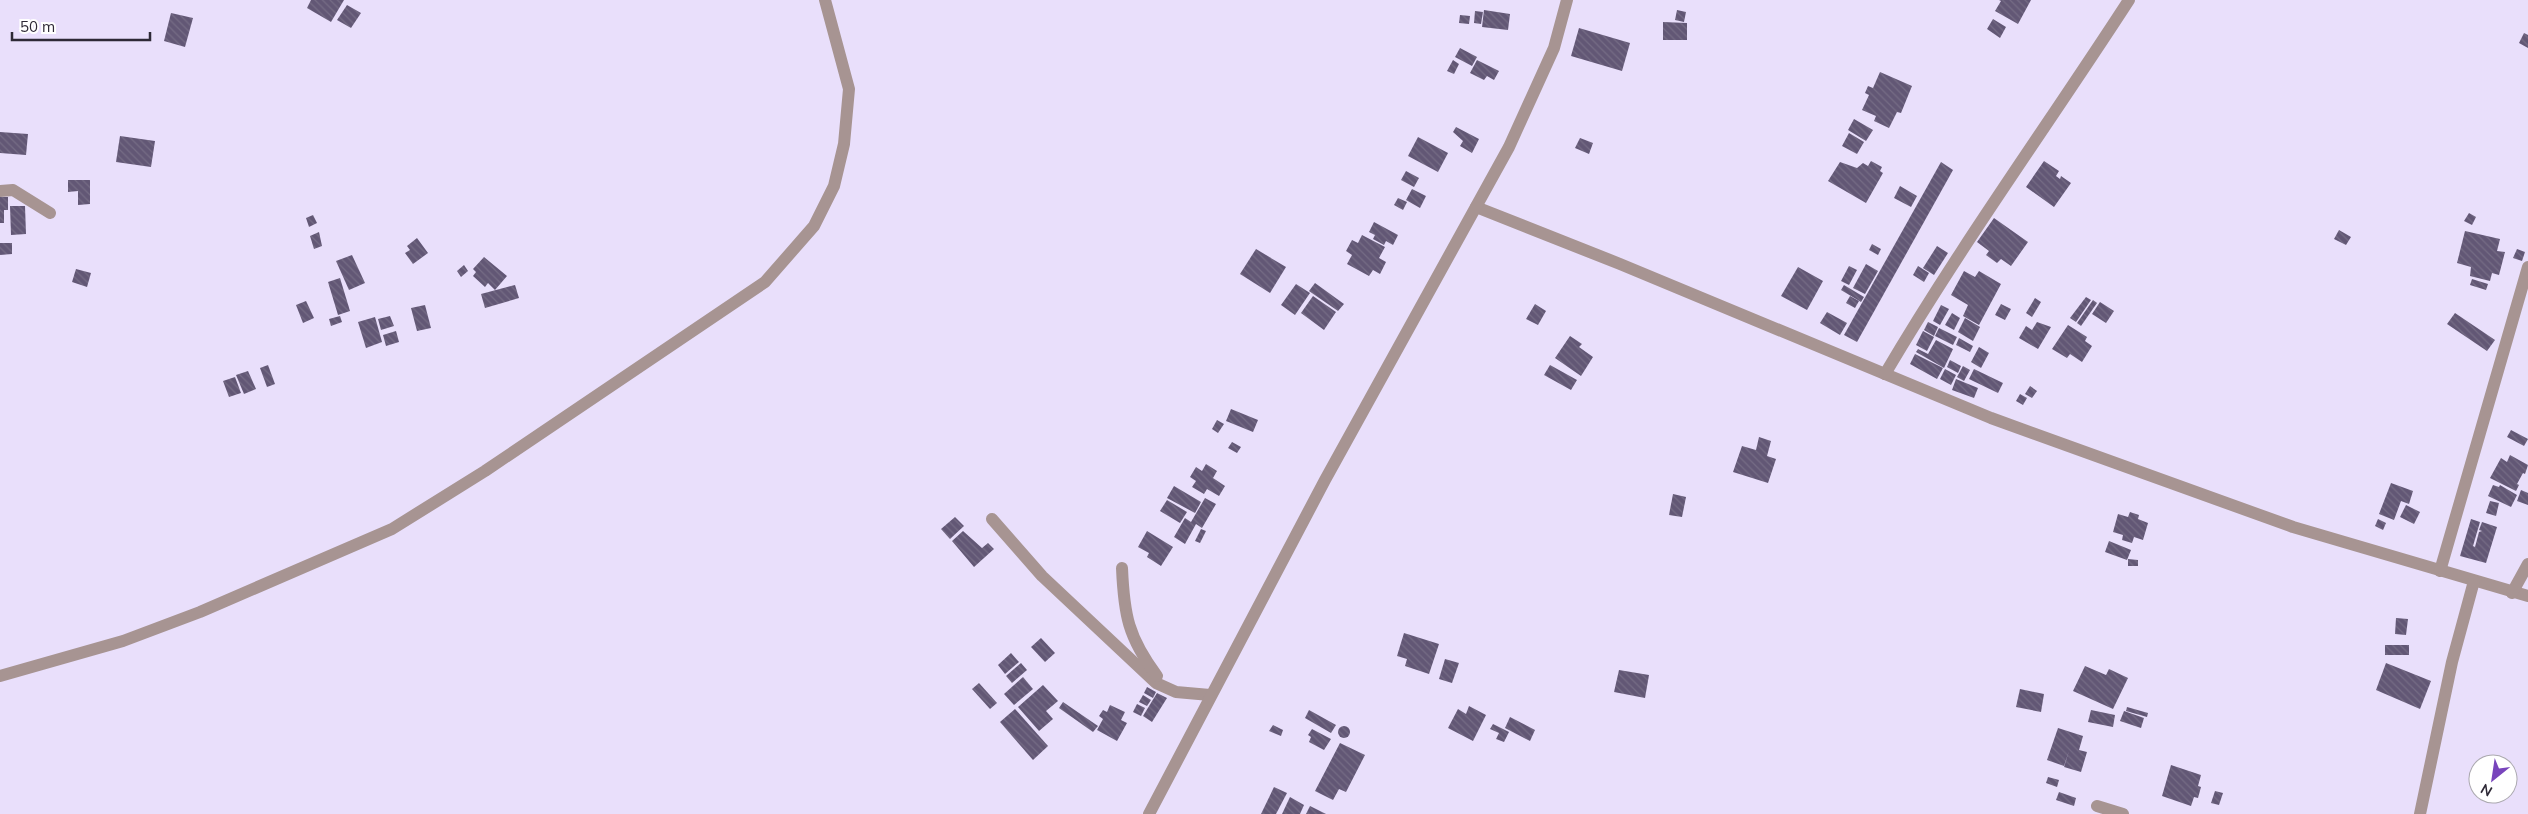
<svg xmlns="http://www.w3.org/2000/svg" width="2528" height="814" viewBox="0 0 2528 814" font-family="Mulish,sans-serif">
<defs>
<pattern id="building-back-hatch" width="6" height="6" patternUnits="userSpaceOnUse" patternTransform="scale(1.25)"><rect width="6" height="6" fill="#625775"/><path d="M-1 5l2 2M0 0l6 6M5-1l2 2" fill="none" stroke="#756c85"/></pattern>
</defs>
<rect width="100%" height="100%" fill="#e9dffb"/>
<g fill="url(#building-back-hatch)">
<polygon points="311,0 344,0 331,22 307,8"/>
<polygon points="1999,0 2031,0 2018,24 1995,11 2001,1"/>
<polygon points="347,5 361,13 351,28 337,20"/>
<polygon points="1484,10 1510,14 1508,30 1482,27"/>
<polygon points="1677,10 1686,12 1684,22 1675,20"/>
<polygon points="1475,11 1483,12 1481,24 1474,23"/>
<polygon points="171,13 193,18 185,47 164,41"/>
<polygon points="1460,15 1470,16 1469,24 1459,23"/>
<polygon points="1993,19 2006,27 2000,38 1987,29"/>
<polygon points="1663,22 1687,23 1687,40 1663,40"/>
<polygon points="1579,28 1630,43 1622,71 1571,56"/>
<polygon points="2524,33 2528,35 2528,48 2519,43"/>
<polygon points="1460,48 1477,57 1472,66 1455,57"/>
<polygon points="1453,60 1459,64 1454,74 1447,71"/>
<polygon points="1477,60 1499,71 1494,80 1487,76 1484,80 1470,73"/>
<polygon points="1880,72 1912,86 1901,113 1897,112 1889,128 1874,121 1876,116 1862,110 1869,95 1865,93 1868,86 1873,88"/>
<polygon points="1854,119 1873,130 1866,141 1848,130"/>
<polygon points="1456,127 1479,139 1472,153 1460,146 1463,141 1453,132"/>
<polygon points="0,132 28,134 26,155 0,153"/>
<polygon points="1849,133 1864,142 1857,154 1842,146"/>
<polygon points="120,136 155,141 151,167 116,162"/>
<polygon points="1418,137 1448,153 1438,172 1408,156"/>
<polygon points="1580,138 1593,143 1589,154 1575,148"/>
<polygon points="1871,161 1882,167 1880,171 1883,173 1866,203 1828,181 1840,162 1857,168 1863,163 1868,166"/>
<polygon points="2044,161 2059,171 2056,176 2060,179 2061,176 2071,183 2054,207 2026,187"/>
<polygon points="1941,162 1953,170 1857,342 1844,335"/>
<polygon points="1406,171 1419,178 1414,187 1401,180"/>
<polygon points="68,180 90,180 90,204 78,205 78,191 68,192"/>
<polygon points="1900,186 1917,196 1911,207 1894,198"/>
<polygon points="1412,189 1426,196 1420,208 1406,200"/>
<polygon points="0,197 8,197 8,210 4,210 4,223 0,223"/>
<polygon points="1398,198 1407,202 1403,210 1394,205"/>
<polygon points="10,206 25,206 26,234 11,235"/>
<polygon points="2469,213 2476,217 2472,225 2464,221"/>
<polygon points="313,215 317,223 309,227 306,218"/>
<polygon points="1994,218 2028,242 2011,266 2001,259 1997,263 1986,255 1989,251 1977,242"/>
<polygon points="1374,222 1398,235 1393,245 1386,241 1384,245 1373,239 1375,235 1369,232"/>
<polygon points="2339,230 2351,237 2346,245 2334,239"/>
<polygon points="2465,231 2500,239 2497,251 2505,252 2499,275 2492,273 2490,281 2470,276 2471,267 2457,263"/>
<polygon points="319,232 322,246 314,249 310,236"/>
<polygon points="1362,235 1385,247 1379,258 1386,262 1380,274 1373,270 1369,276 1347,264 1352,255 1346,251 1352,240 1358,243"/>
<polygon points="417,238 428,253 413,264 405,253 410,250 407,246"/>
<polygon points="0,243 12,243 12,254 0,255"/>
<polygon points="1872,244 1881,249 1878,255 1869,250"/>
<polygon points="1937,246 1948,253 1934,275 1923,268"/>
<polygon points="1256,249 1286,267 1270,293 1240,274"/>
<polygon points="2517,249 2525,252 2522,261 2513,258"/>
<polygon points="352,255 365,283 349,290 336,261"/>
<polygon points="484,257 507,276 495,290 488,283 485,287 473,276 476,272 473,269"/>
<polygon points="1866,264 1878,271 1865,294 1853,288"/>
<polygon points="464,265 468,271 461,277 457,271"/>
<polygon points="1849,266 1857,270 1849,285 1841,281"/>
<polygon points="1918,266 1929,273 1924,282 1913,275"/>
<polygon points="1798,267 1823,281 1807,310 1781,296"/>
<polygon points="76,269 91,273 87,287 72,282"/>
<polygon points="1964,271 1975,277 1979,271 2001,284 1979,325 1963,316 1968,305 1951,295"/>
<polygon points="340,278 350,311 338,315 328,282"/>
<polygon points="2472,279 2488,284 2486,290 2470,285"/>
<polygon points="1315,283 1344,304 1338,311 1309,291"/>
<polygon points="1296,284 1310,293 1295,315 1281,305"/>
<polygon points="515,285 519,298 485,308 481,294"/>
<polygon points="1844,285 1864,297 1861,302 1841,290"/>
<polygon points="1313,296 1336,312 1324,330 1301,313"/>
<polygon points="1850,296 1859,301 1855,308 1846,303"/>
<polygon points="2086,297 2091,300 2076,322 2070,318"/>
<polygon points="2035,298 2041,302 2032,317 2026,313"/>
<polygon points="2093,300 2097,303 2081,326 2077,323"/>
<polygon points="306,301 314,318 303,323 296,305"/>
<polygon points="2100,302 2114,311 2106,323 2092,314"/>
<polygon points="1535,304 1546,311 1538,325 1526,319"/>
<polygon points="2001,304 2011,309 2005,320 1995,315"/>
<polygon points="425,305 431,328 417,331 411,308"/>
<polygon points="1941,305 1949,309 1940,325 1933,321"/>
<polygon points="1827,312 1847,323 1840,335 1820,323"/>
<polygon points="1952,313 1960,318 1954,330 1945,325"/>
<polygon points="2455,313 2495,340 2487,351 2447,324"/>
<polygon points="340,316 342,322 331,326 329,319"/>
<polygon points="390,316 394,326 381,330 378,319"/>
<polygon points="375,317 382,342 366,348 358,322"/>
<polygon points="1965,318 1980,327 1973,341 1958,332"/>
<polygon points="1928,322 1938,327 1934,336 1924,330"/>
<polygon points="2037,322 2051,327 2038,349 2019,338 2026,326 2032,330"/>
<polygon points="2068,325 2087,337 2085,341 2092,346 2082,362 2070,354 2067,358 2052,349"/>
<polygon points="1939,328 1957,337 1953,345 1935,336"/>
<polygon points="396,331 399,342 386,346 383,335"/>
<polygon points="1923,331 1934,337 1927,351 1916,345"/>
<polygon points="1570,336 1582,344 1579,347 1593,357 1581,376 1555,358"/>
<polygon points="1959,338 1973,346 1970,352 1956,345"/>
<polygon points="1936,340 1953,349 1944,368 1916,352 1918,349 1928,354"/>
<polygon points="1979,347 1989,353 1981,368 1971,362"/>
<polygon points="1915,354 1943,368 1937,379 1910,364"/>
<polygon points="1950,360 1961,366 1958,373 1947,367"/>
<polygon points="268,365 275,384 267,387 260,368"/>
<polygon points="1550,365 1577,380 1571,390 1544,375"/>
<polygon points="1963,366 1970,370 1964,381 1957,377"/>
<polygon points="1945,369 1956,375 1951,385 1940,379"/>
<polygon points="1974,369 2003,383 1998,393 1969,379"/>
<polygon points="248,371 256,389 244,394 236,375"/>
<polygon points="235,377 241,393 229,397 223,381"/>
<polygon points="1956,379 1978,388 1974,398 1952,390"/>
<polygon points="2030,386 2037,391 2032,398 2025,394"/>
<polygon points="2020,394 2027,398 2023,405 2016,401"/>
<polygon points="1231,409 1258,420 1253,432 1226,421"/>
<polygon points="1217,420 1224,424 1218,433 1212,429"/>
<polygon points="2511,430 2528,439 2524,446 2507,437"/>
<polygon points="1759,437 1771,441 1767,456 1776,459 1768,483 1733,472 1742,446 1756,450"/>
<polygon points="1232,442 1241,447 1237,453 1228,448"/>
<polygon points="2510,455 2528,465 2525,474 2523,473 2517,484 2519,485 2516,491 2490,478 2501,458 2507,462"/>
<polygon points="1206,464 1217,471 1213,478 1225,486 1219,496 1207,489 1204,494 1192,487 1196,481 1190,477 1196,467 1202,471"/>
<polygon points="2391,483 2413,491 2409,504 2401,501 2394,520 2379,514"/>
<polygon points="2493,485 2499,487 2500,485 2517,495 2511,507 2488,496"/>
<polygon points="1174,486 1201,502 1195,513 1167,498"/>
<polygon points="2521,490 2528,493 2528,505 2517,501"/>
<polygon points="1673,494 1686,497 1682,517 1669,515"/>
<polygon points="1205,498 1216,504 1202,528 1196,524 1185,544 1174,537 1185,518 1191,522"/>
<polygon points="1167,500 1187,512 1180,523 1160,511"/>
<polygon points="2490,501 2499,503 2496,516 2486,513"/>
<polygon points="2406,505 2420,512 2414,524 2400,517"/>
<polygon points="2130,512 2139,515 2138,519 2148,523 2143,540 2134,537 2132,543 2122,540 2123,535 2113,532 2118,514 2128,517"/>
<polygon points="955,517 964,526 950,539 941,529"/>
<polygon points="2378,519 2386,523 2383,530 2375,526"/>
<polygon points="2471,519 2480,522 2473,546 2475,547 2479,532 2482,531 2479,530 2482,522 2497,527 2486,563 2460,556"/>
<polygon points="1201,529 1206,531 1200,543 1195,541"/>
<polygon points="963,531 982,548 988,543 994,549 974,567 952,541"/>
<polygon points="1147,531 1173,547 1161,566 1147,557 1149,553 1138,547"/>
<polygon points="2109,541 2131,550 2127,560 2105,552"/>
<polygon points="2128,559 2138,560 2138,566 2128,566"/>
<polygon points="2396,618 2408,619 2406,635 2395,634"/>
<polygon points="1404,633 1439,644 1429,674 1405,666 1407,659 1397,656"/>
<polygon points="1041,638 1055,653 1045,662 1031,647"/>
<rect x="2385" y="645" width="24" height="10"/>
<polygon points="1011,653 1019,662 1005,674 998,665"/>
<polygon points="1445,659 1459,663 1452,683 1439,679"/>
<polygon points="1021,663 1027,670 1012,683 1006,676"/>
<polygon points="2386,663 2431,681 2420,709 2376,690"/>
<polygon points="2085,666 2106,675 2109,669 2128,678 2113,709 2073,691"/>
<polygon points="1619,670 1649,675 1645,698 1614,692"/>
<polygon points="1023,677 1033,689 1014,705 1004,694"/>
<polygon points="979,683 997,703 990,709 972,689"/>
<polygon points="1043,685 1058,701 1046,711 1053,719 1039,731 1018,707"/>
<polygon points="1147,687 1156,692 1153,698 1144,693"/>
<polygon points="2020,689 2044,694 2041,712 2016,707"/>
<polygon points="1157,693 1167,698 1152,722 1143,716"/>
<polygon points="1143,695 1151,700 1147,706 1139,702"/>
<polygon points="1063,702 1098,726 1093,732 1059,708"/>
<polygon points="1137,704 1145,708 1141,716 1133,712"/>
<polygon points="1110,705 1125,712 1121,720 1127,723 1117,741 1097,730 1103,719 1099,716 1103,710 1107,712"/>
<polygon points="1469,706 1486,715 1473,741 1448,728 1458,709 1466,714"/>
<polygon points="2127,707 2148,713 2147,717 2126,711"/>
<polygon points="1015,709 1048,746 1033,760 1000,722"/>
<polygon points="1309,710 1336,725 1331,733 1305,718"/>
<polygon points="2091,710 2115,715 2113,727 2088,722"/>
<polygon points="2124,711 2144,718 2141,728 2120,721"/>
<polygon points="1510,717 1535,730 1530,741 1505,728"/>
<polygon points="1493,724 1509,732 1504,742 1496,739 1499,733 1490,729"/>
<polygon points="1273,725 1283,730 1281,736 1269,731"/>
<circle cx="1344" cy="732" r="6"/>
<polygon points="2058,728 2083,736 2079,750 2087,752 2081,772 2064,767 2069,751 2064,766 2047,760"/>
<polygon points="1312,729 1331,739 1324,750 1309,742 1311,737 1308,735"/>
<polygon points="1340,743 1365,755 1346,792 1339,789 1333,800 1315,791"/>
<polygon points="2171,765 2201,775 2198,786 2201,787 2198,798 2194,797 2191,806 2162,796"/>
<polygon points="2048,777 2059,780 2057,787 2046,783"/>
<polygon points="1274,787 1287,793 1276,814 1261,814"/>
<polygon points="2215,791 2223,793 2219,805 2211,803"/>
<polygon points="2059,792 2076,798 2074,806 2056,800"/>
<polygon points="1290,797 1304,805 1300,814 1282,814"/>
<polygon points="1310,806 1326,814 1306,814"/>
</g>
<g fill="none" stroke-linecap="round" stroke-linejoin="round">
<g stroke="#a79492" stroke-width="12">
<polyline points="0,191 13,190 50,213"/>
<polyline points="1476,207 1620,264 1991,418 2293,527 2528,596"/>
<path d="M1885,374C1961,245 2048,125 2129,0"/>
<polyline points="992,519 1042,576 1156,683 1176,692 1210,695"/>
<path d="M1122,568C1124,615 1128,637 1157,676"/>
<polyline points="2440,571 2528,267"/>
<polyline points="2512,593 2528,564"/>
<polyline points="0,676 123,641 200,612 392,529 485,471 765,282 814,226 834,186 844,144 849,89 825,0"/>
<polyline points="2097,806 2123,814"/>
<polyline points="2420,814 2452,662 2474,581"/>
</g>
<polyline stroke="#a79492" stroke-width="12" points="1149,814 1325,480 1509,147 1554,48 1567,0"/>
</g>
<g transform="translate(2493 779) rotate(210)"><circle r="24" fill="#ffffff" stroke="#aba9af"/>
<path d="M0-4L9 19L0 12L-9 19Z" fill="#7845bc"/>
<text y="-8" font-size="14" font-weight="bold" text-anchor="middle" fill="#2e2936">N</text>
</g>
<path d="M12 32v8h138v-8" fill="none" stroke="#2e2936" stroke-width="2.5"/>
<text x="20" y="32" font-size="15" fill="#2e2936" stroke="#ffffff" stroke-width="4" paint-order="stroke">50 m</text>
</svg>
